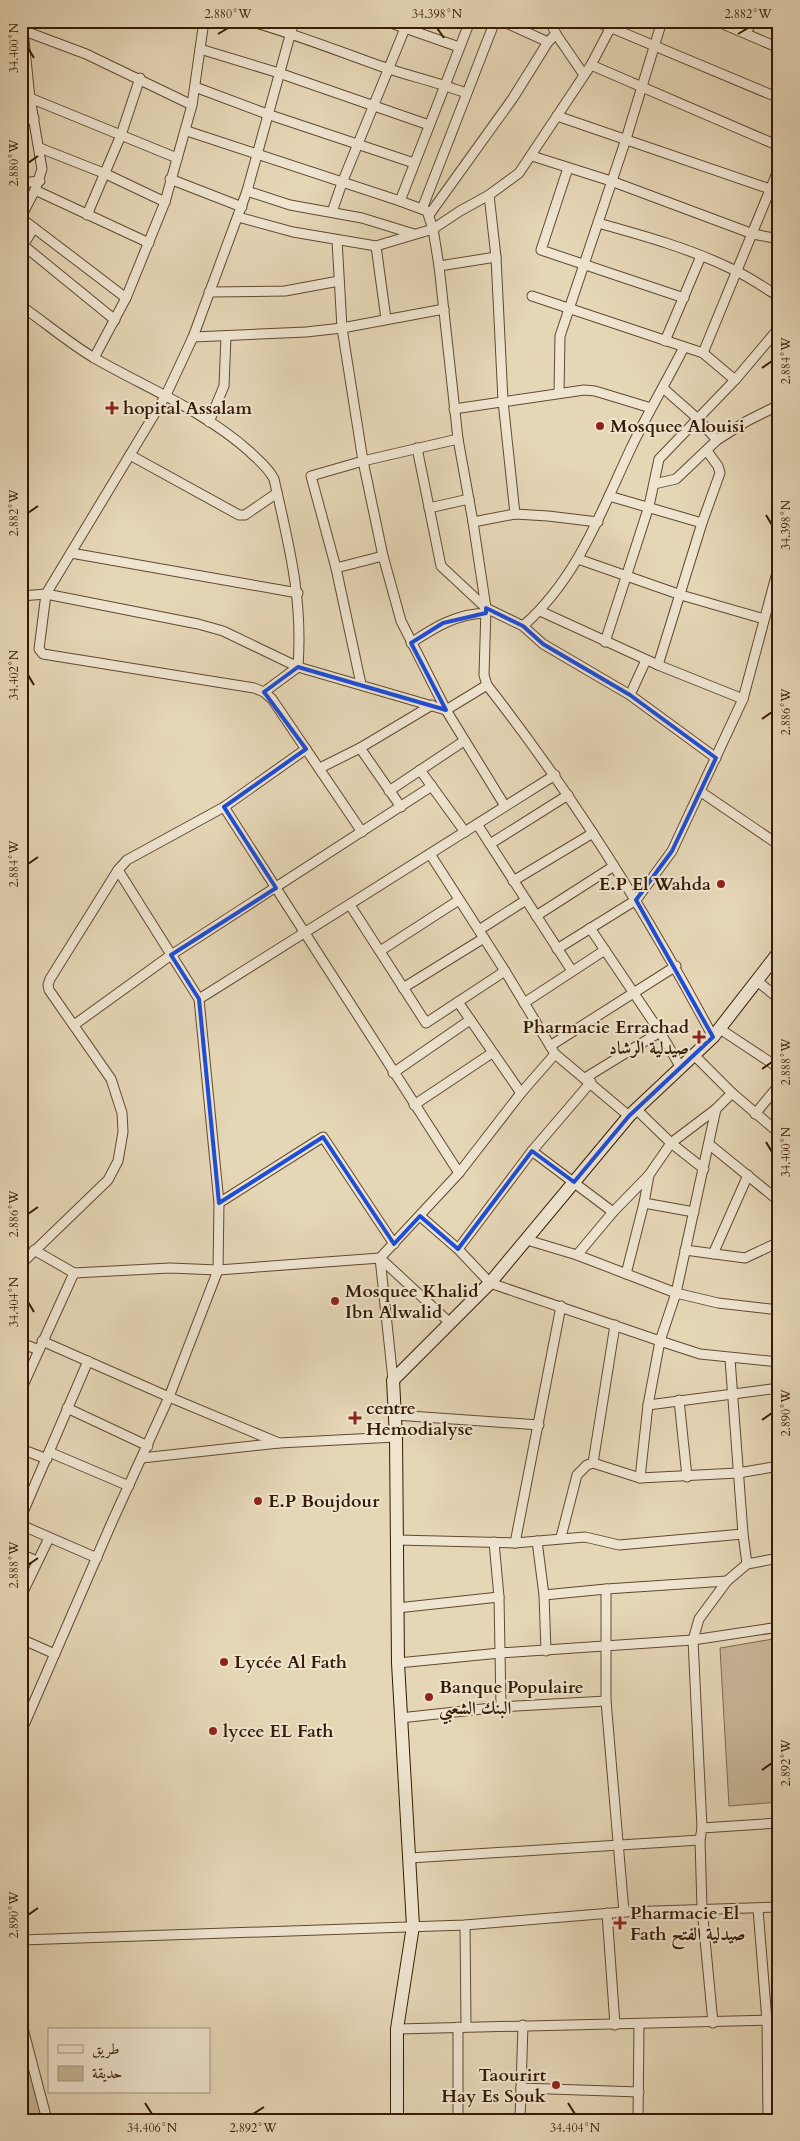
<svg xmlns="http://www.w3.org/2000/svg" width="800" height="2141" viewBox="0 0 800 2141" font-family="Cardo,Amiri,serif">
<rect width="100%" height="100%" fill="#e5d6b6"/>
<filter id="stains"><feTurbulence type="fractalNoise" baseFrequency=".004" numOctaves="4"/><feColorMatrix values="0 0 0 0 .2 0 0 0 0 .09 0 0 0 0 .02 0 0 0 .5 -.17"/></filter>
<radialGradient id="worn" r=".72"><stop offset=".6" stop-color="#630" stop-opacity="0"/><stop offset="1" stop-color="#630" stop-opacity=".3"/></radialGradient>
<g fill="#c7b697" stroke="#7e684c">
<polygon points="779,1638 779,1802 729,1806 720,1648"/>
<polygon points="21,2043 44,2120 21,2120"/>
</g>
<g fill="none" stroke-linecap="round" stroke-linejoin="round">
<g stroke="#62492e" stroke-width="11">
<g id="minor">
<path d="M249,21C296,34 340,52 386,68C413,77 440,83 466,93"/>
<polyline points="294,21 247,191 193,337 166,395 46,594 39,649 43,654 254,688 264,692 272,699 362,832"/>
<polyline points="385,21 459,47"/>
<polyline points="502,21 548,42"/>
<polyline points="550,21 556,34 584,75"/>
<polyline points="595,21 779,98"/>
<polyline points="716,21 779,48"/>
<polyline points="22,30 86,54 192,105"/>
<polyline points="746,33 752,21"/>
<polyline points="200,49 279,73 429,125"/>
<polyline points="591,65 779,146"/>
<polyline points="195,87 267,114 414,163"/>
<polyline points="30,98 177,158"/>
<polyline points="557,116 770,189"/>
<polyline points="21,121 34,118"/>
<path d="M187,131L400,201L427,211L433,229L439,266L458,439L473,522L486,608L484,675L487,685C573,795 647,913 713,1037"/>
<polyline points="40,148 106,174 165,202"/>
<polyline points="532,156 611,181 753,234 779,239"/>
<polyline points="568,168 541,250 684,298"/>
<polyline points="170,179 242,207"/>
<polyline points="21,183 40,181"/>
<polyline points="35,190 149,243"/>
<polyline points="247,191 290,205 362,218 414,234"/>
<polyline points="489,195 496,257 503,401 515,514"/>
<polyline points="400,201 470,21"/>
<polyline points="422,209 495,21"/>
<polyline points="332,212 342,183 408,21"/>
<polyline points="87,215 121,135 140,78"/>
<polyline points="429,215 513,98 548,42 556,34"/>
<polyline points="21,217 35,190 42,169 30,98 22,21"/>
<polyline points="238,217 293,232 376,246 433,229 460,211 489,195 519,173 591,65 614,21"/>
<polyline points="21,218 126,298"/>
<path d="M598,223C645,236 692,249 736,271C751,278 765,288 779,297"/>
<polyline points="337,240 342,328 363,461 383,556 401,621 446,710 505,806"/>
<polyline points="23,245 115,320"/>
<polyline points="376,246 386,319"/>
<polyline points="21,248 34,228"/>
<polyline points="439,266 496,257"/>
<polyline points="209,292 285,291 339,281"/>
<polyline points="532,296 703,353 735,380"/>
<path d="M21,306C46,323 70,344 96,359C147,388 204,411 249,451C258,460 268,467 274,479C289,546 303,597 298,667L264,692"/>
<polyline points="193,337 306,332 342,328 444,309"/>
<polyline points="665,341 701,256"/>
<polyline points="703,353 779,168"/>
<polyline points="94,358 126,298 165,202 192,105 204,21"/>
<polyline points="663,388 697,418 717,440"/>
<polyline points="559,393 560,336 626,139 662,21"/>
<polyline points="454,409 584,390 595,391 651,408"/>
<polyline points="209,422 224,386 226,336"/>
<polyline points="417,448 441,566 486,608 523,626 543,644 630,695 716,758"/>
<polyline points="130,455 239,515 245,515 277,493"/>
<polyline points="654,484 676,479 717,440 747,421 779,405"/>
<polyline points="609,496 702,523"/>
<polyline points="429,508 469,499"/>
<polyline points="473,522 515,514 548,516 598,522"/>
<polyline points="71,553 298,593"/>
<polyline points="578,559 681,595 764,619"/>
<polyline points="336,568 383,556"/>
<polyline points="21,596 46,594 198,624 223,631 298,667 446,710 487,685"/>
<polyline points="540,611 658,665 743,699"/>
<path d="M523,626C577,579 601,512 631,448C647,414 667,381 684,347"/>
<polyline points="605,642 649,506 659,459 735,380 779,328"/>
<path d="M411,643C435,627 456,614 486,613"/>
<polyline points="658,665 702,523 720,473 718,466 707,451"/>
<polyline points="361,684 336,568 311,476 363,461 458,439"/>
<polyline points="630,695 646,660"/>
<polyline points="360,748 401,807"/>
<polyline points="320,768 360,748 432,705"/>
<polyline points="420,770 465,832"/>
<polyline points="389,791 464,741"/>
<polyline points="701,792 779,845"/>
<polyline points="224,807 459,1173"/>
<polyline points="477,824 572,971"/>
<polyline points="490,844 568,795"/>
<polyline points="513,881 593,833"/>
<polyline points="350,905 426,1023 505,971"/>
<polyline points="536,916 614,866"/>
<polyline points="590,928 660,1032 681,1068"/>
<polyline points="479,930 526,900"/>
<polyline points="557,949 636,900 672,851 743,699 779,565"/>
<polyline points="380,951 459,900"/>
<polyline points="756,980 779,999"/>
<polyline points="403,988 484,938"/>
<polyline points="199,999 555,775"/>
<polyline points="458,1002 521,1093"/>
<polyline points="524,1003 605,950"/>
<polyline points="74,1025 171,955 432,786"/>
<polyline points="720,1029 779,1068"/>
<polyline points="550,1046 676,966"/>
<polyline points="555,1054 629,1116"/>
<polyline points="694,1055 732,1093 779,1133"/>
<polyline points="393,1073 470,1020"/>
<polyline points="585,1078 660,1032"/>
<polyline points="414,1105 492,1053"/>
<polyline points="636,1109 671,1143 704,1169"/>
<polyline points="755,1114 779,1085"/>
<polyline points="710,1145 779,1201"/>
<polyline points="532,1151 613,1212"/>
<polyline points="219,1203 323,1137 394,1244"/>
<polyline points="644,1203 694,1212"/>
<polyline points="420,1216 458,1249 490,1283 660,1341 676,1293 716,1109"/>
<polyline points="527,1240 577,1255 676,1293 718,1303 779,1310"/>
<polyline points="458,1249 532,1151 591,1082"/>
<polyline points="34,1250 74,1273 170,1268 218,1270 380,1258 449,1322"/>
<polyline points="685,1250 745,1258 779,1242"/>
<polyline points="713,1254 748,1175"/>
<polyline points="577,1255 613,1212 649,1175 671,1143 716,1109 732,1093"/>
<polyline points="21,1264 108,1180 118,1161 123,1132 122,1113 111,1079 49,990 48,985 50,979 118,870 127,860 224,807 306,749"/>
<polyline points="626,1274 644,1203 649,1175"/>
<polyline points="42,1341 169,1397 279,1443"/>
<polyline points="21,1343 39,1350"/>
<polyline points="730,1359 743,1534 747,1564"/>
<polyline points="393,1380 380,1258 459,1173 521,1093 555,1054 505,971 430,854"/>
<polyline points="21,1390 74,1273"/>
<polyline points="679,1400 687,1477"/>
<polyline points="648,1405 779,1388"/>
<polyline points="67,1408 148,1446"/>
<polyline points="395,1415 539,1425"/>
<polyline points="21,1449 47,1459"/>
<polyline points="49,1452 129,1486"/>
<polyline points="142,1458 279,1443 396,1437"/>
<polyline points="593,1463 615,1325"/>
<polyline points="640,1478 648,1405 660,1341 700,1354 779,1362"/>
<polyline points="21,1517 88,1361"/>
<polyline points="21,1525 97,1558"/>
<polyline points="561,1537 577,1475 587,1465 593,1463 640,1478 738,1473 779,1466"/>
<polyline points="397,1540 515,1543 585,1537 619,1545 743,1534"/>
<polyline points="537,1541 544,1595 546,1651"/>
<polyline points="494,1542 499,1597 501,1707"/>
<polyline points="515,1543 561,1306"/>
<polyline points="21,1554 37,1561"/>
<polyline points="606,1589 606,1701 624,1912"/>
<polyline points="544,1595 606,1589 727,1581"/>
<polyline points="21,1596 49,1538"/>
<polyline points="397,1608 499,1597"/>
<polyline points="21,1639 55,1654"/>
<polyline points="398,1663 500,1653 693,1640 779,1627"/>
<polyline points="400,1718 501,1707 606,1701"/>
<polyline points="21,1732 112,1522 169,1397 218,1270 219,1203 199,999 118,870"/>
<polyline points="702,1828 693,1640 699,1619 727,1581 747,1564 779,1558"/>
<polyline points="410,1858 700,1840"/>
<polyline points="758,1909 767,2021 768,2120"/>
<polyline points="607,1913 615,2025"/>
<polyline points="465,1925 466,2026"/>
<polyline points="21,1940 465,1925 624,1912 779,1907"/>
<polyline points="21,2021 47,2120"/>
<polyline points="713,2023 702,1908 700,1840 702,1828 779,1823"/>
<polyline points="397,2029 779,2020"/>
<polyline points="521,2088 639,2092"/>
<polyline points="458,2120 458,2027"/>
<polyline points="520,2120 523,2025"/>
<polyline points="638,2120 639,2025"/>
</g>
</g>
<g stroke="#361a01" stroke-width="14">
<polyline id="secondary" points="397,2120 397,2029 413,1926 398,1663 396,1437 393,1380 490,1283 629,1116 713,1037 779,952"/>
</g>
<use href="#minor" stroke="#eee4d0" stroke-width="9"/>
<use href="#secondary" stroke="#eee4d0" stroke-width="12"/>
</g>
<path fill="none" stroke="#1d4ed8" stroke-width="4" stroke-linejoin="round" d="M486,608L523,626L543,644L630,695L716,758L672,851L636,900L713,1037L629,1116L574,1182L532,1151L458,1249L420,1216L394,1244L323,1137L219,1203L199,999L171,955L276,888L224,807L306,749L264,692L298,667L446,710L411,643L443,623L486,613Z"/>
<path fill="none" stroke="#361a01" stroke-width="2" d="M437,28L444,38M218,34L228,28M738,34L748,28M28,48L34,58M28,163L38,156M762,368L772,361M28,513L38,506M766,515L772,525M28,675L34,685M762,719L772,712M28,864L38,857M762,1069L772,1062M766,1142L772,1152M28,1214L38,1207M28,1302L34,1312M762,1420L772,1413M28,1565L38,1558M762,1770L772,1763M28,1915L38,1908M145,2103L152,2114M568,2103L575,2114M253,2114L264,2107"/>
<g fill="#8f2418" stroke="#eee4d0" stroke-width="2">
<path d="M109.5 400.5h5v5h5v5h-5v5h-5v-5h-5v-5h5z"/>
<circle cx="600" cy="426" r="5"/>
<circle cx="721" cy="884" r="5"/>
<path d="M696.5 1029.5h5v5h5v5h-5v5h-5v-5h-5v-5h5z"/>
<circle cx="335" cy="1301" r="5"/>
<path d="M352.5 1410.5h5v5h5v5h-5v5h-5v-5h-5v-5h5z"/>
<circle cx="258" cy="1501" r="5"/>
<circle cx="224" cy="1662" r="5"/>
<circle cx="429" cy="1697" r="5"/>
<circle cx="213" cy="1731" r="5"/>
<path d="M617.5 1915.5h5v5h5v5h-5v5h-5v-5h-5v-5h5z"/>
<circle cx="556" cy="2085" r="5"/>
</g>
<g text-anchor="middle" stroke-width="4" stroke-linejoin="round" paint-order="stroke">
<g font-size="18" font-weight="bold" fill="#361a01" stroke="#eee4d0" text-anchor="start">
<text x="123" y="414">hopital Assalam</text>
<text x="610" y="432">Mosquee Alouisi</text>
<text x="711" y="890" text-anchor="end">E.P El Wahda</text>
<text x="689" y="1033" text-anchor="end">Pharmacie Errachad<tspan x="689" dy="21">صيدلية الرشاد</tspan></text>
<text x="345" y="1297">Mosquee Khalid<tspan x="345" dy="21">Ibn Alwalid</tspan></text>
<text x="366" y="1414">centre<tspan x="366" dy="21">Hemodialyse</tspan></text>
<text x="268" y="1507">E.P Boujdour</text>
<text x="234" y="1668">Lycée Al Fath</text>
<text x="439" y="1693">Banque Populaire<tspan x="439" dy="21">البنك الشعبي</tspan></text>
<text x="223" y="1737">lycee EL Fath</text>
<text x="630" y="1919">Pharmacie El<tspan x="630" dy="21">Fath صيدلية الفتح</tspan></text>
<text x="546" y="2081" text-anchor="end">Taourirt<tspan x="546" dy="21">Hay Es Souk</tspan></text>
</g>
</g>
<rect width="800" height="2141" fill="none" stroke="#e5d6b6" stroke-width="55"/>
<rect x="48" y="2028" width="162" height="65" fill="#eee4d0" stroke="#a4937d"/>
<rect x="58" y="2045" width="25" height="8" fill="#eee4d0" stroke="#a4937d"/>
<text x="92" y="2054" font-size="15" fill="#361a01">طريق</text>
<rect x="58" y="2066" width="25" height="15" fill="#c7b697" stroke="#a4937d"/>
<text x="92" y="2078" font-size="15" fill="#361a01">حديقة</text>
<rect x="28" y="28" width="744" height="2086" fill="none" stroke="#361a01" stroke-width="2"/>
<g font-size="12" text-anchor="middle" fill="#361a01">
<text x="228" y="18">2.880°W</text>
<text x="437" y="18">34.398°N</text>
<text x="748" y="18">2.882°W</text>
<text transform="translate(14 48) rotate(-90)" y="4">34.400°N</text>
<text transform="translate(14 163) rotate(-90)" y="4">2.880°W</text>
<text transform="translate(786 361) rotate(-90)" y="4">2.884°W</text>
<text transform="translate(14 513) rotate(-90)" y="4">2.882°W</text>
<text transform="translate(786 525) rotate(-90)" y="4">34.398°N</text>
<text transform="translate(14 675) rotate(-90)" y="4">34.402°N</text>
<text transform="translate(786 712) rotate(-90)" y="4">2.886°W</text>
<text transform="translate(14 864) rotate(-90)" y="4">2.884°W</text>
<text transform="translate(786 1062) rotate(-90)" y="4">2.888°W</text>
<text transform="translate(786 1152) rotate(-90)" y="4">34.400°N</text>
<text transform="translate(14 1214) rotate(-90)" y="4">2.886°W</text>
<text transform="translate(14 1302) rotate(-90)" y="4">34.404°N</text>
<text transform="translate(786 1413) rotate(-90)" y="4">2.890°W</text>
<text transform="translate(14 1565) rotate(-90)" y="4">2.888°W</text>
<text transform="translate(786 1763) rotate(-90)" y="4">2.892°W</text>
<text transform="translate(14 1915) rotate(-90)" y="4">2.890°W</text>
<text x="152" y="2132">34.406°N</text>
<text x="253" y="2132">2.892°W</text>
<text x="575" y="2132">34.404°N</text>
</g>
<rect width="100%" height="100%" filter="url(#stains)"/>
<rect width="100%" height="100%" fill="url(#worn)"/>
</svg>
